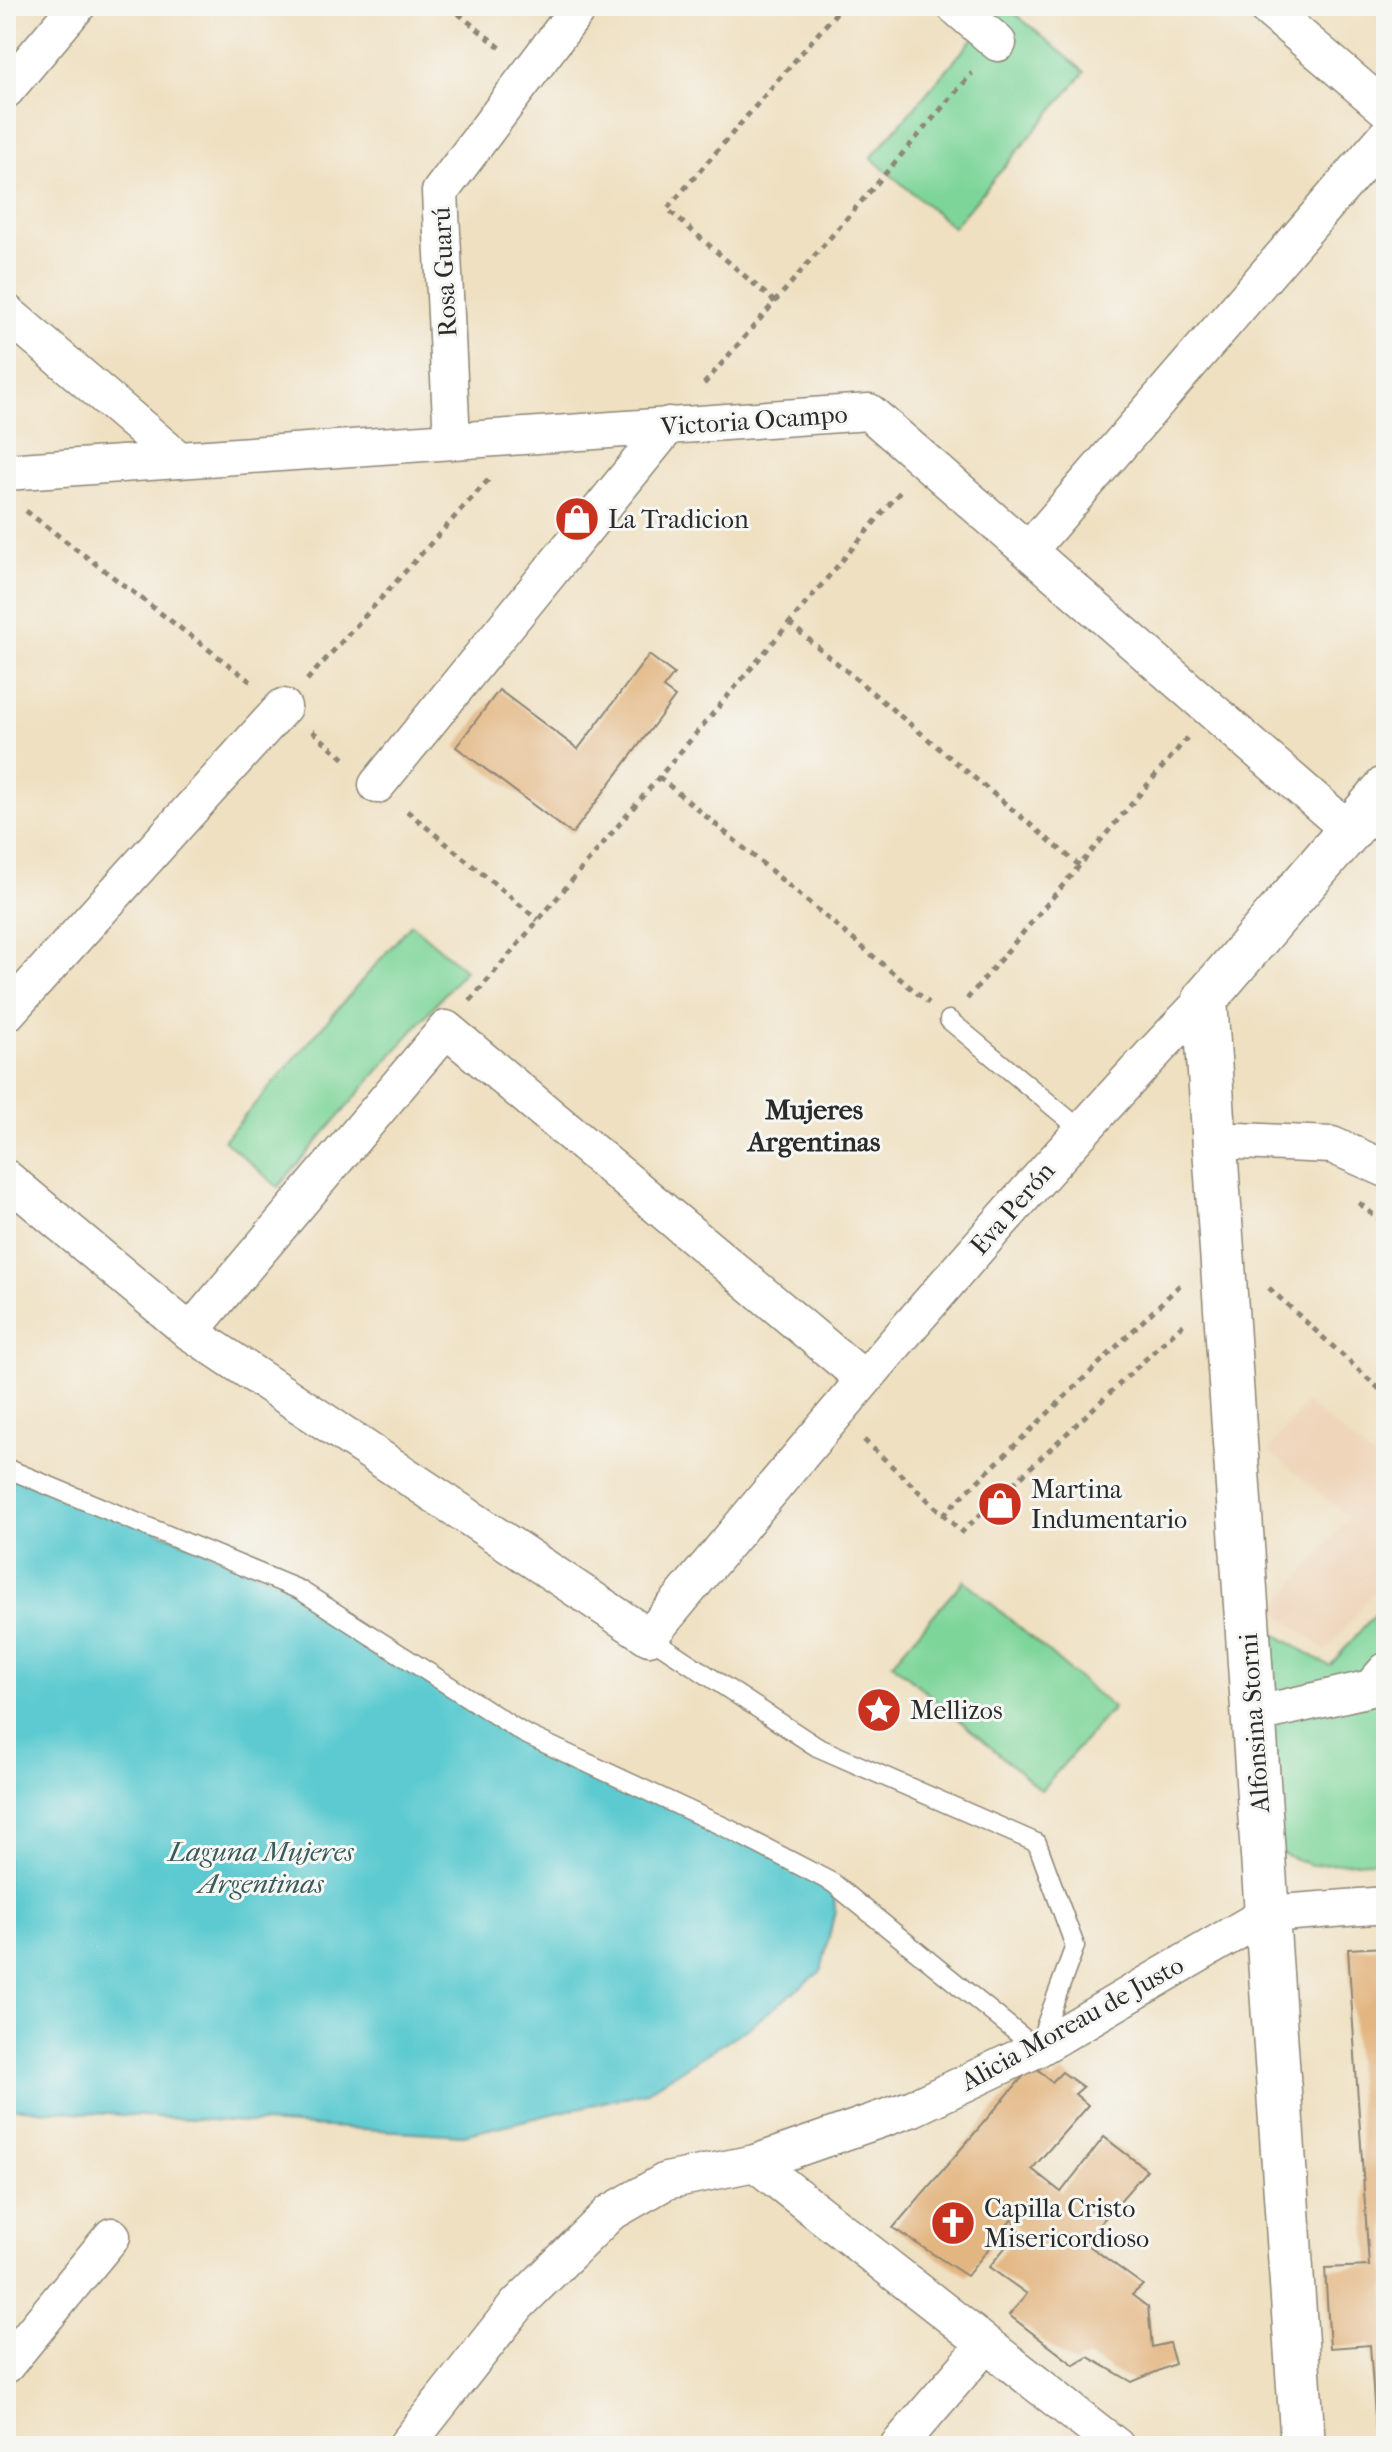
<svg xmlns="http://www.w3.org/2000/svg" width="1392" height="2452" viewBox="0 0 1392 2452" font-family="'IM FELL French Canon',serif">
<rect width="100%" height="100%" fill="#f6f6f2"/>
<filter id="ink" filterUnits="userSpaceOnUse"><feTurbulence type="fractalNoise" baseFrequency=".0125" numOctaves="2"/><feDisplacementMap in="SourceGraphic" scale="16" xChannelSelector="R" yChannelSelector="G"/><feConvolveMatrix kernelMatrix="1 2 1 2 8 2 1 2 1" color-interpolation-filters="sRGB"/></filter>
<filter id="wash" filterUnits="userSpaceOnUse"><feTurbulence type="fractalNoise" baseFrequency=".006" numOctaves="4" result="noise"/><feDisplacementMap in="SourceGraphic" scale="32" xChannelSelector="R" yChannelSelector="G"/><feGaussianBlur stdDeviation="1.8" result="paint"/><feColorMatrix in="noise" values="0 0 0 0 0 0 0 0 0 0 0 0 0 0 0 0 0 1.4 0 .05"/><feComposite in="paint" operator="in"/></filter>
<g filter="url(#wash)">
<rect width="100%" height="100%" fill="#efe0c1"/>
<polygon fill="#efd6bb" points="1306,1403 1386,1468 1386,1576 1326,1651 1274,1609 1349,1517 1268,1451"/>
<g fill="#7ed59a" stroke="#548062" stroke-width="2">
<polygon points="1001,6 1006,6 1085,72 953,227 871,158"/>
<polygon points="411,924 465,970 278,1187 224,1140"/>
<polygon points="964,1580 1113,1708 1041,1790 892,1663"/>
<polygon points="1386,1601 1386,1860 1310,1865 1281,1853 1262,1655 1273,1633 1330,1666"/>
</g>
<polygon fill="#5ccad0" stroke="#447a7e" stroke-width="2" points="6,1468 300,1590 523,1733 833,1883 835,1911 821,1971 752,2025 646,2092 463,2135 6,2108"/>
<g id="blocks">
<g fill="#e3b681">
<polygon points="649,655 674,674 663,688 675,697 572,834 456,747 499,690 578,749"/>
<polygon points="1386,1947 1386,2446 1377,2446 1370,2345 1330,2348 1325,2268 1369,2266 1348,1949"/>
<polygon points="1033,2065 1052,2082 1062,2072 1083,2087 1075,2094 1088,2105 1032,2169 1061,2192 1104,2137 1147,2170 1084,2242 1143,2285 1132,2295 1148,2307 1152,2347 1169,2343 1175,2364 1132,2382 1088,2357 1074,2365 1009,2315 1027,2294 989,2267 1019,2231 1012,2219 967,2276 893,2228"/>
</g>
</g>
</g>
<g filter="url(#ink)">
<use href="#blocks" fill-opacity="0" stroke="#8d8676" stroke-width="2"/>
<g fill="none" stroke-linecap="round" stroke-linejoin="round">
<g stroke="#8d8676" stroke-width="21">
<g id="lane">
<polyline points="949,1020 1080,1129"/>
<polyline points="6,1468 300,1590 523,1733 731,1830 833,1883 1037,2049 1075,1946 1037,1843 817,1747 649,1637"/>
</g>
</g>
<g stroke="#8d8676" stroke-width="39">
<g id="street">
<polyline points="955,6 998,43"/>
<polyline points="1265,6 1386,109"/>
<polyline points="6,90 77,6"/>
<polyline points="6,312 179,460"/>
<polyline points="452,440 440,192 580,6"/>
<polyline points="6,472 869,412 1348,829"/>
<polyline points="1029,550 1386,136"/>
<polyline points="377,785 669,425"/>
<polyline points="6,1014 283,707"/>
<polyline points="1214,1140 1332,1145 1386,1169"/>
<path d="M6,1178L190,1332L649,1637C829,1420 1009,1203 1205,999"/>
<polyline points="190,1332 446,1029 864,1379"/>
<polyline points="1253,1715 1371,1688 1386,1671"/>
<polyline points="755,2163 1116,2446"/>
<polyline points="6,2365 112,2236"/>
<polyline points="406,2446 517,2305 610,2213 666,2181 755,2163 913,2108 1037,2049 1267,1914 1386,1905"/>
<polyline points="898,2446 985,2345"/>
</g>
</g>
<g stroke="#8d8676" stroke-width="47">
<polyline id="secondary" points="1303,2446 1205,999 1386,788"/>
</g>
<g stroke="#8d8676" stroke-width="5" stroke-dasharray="6 6" stroke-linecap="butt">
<polyline points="449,6 502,49"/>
<polyline points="775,302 667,209 842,6"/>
<polyline points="704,384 972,73"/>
<polyline points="26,511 254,684"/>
<polyline points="789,623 1080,866"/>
<polyline points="307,680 489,479"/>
<polyline points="312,731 347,761"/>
<polyline points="659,777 929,1003"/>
<polyline points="407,811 538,920"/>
<polyline points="967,999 1187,738"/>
<polyline points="470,1001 900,492"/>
<polyline points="1359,1203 1386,1225"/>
<polyline points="1269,1288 1386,1395"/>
<polyline points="864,1440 962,1532 1183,1324"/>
<polyline points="943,1515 1181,1284"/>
</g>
<use href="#lane" stroke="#fff" stroke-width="18"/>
<use href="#street" stroke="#fff" stroke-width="36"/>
<use href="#secondary" stroke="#fff" stroke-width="44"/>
</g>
</g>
<defs>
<g id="shop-disc" transform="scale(2.3)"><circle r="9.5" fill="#c8321e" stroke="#f6f6f2"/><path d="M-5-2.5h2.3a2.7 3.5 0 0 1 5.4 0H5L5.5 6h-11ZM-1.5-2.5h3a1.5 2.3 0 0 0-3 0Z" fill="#fff"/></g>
<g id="sight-disc" transform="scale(2.3)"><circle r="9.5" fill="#c8321e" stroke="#f6f6f2"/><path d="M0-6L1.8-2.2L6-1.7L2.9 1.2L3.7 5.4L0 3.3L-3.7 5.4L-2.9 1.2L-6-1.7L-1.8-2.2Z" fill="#fff"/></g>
<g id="church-disc" transform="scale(2.3)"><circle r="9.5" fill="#c8321e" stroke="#f6f6f2"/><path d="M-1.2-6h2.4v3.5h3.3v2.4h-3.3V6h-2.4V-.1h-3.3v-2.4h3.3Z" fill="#fff"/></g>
</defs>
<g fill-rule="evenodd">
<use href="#shop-disc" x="577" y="519"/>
<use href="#shop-disc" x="1000" y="1504"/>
<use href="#sight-disc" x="879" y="1710"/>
<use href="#church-disc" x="953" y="2223"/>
</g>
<g text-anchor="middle" stroke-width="6" stroke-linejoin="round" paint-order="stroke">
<g font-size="26" fill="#2b2b2b" stroke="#f6f6f2">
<text transform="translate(444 272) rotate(-93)" y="9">Rosa Guarú</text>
<text transform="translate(754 420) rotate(-4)" y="9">Victoria Ocampo</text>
<text transform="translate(1012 1208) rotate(-49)" y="9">Eva Perón</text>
<text transform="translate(1254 1723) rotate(-94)" y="9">Alfonsina Storni</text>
<text transform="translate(1072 2023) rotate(-29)" y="9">Alicia Moreau de Justo</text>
</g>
<g font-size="26" fill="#2b2b2b" stroke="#f6f6f2" text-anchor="start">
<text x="608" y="528">La Tradicion</text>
<text x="1031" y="1498">Martina<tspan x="1031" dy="30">Indumentario</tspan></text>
<text x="910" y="1719">Mellizos</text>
<text x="984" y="2217">Capilla Cristo<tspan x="984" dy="30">Misericordioso</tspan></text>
</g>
<g font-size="28" font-weight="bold" fill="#2b2b2b" stroke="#f6f6f2">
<text x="814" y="1119">Mujeres<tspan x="814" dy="32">Argentinas</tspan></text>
</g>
<g font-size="28" font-style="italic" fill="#3a5b5d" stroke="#f6f6f2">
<text x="261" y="1861">Laguna Mujeres<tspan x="261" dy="32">Argentinas</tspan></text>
</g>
</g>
<rect width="1392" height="2452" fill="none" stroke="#f6f6f2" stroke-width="32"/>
</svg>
